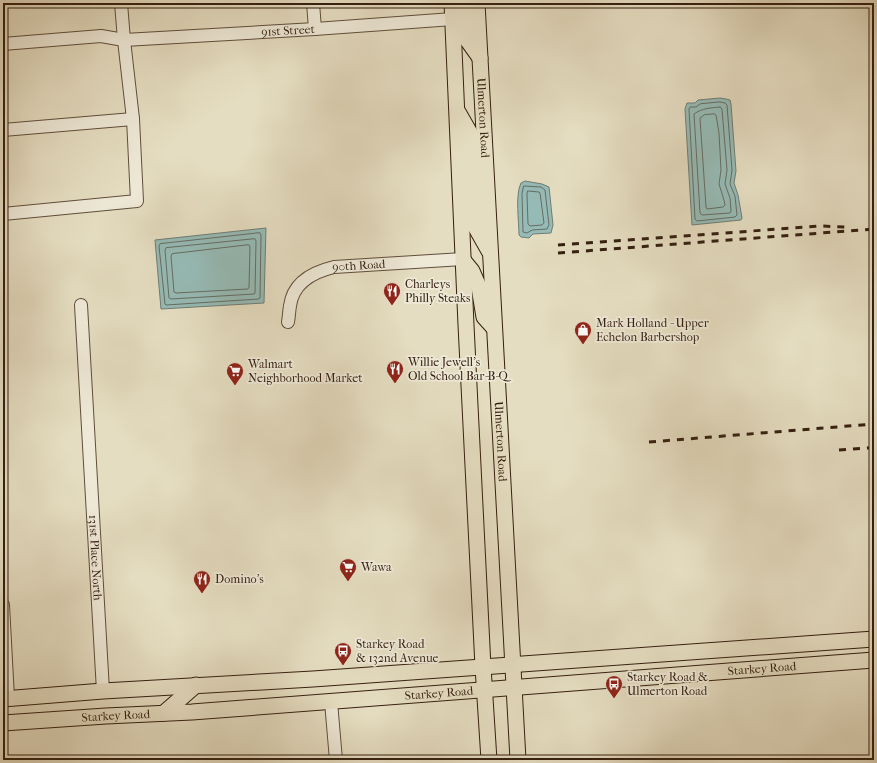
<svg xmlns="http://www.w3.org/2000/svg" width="877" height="763" viewBox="0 0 877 763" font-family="'IM FELL French Canon',serif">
<rect width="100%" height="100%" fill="#e5ddc1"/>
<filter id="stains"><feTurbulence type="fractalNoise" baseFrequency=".005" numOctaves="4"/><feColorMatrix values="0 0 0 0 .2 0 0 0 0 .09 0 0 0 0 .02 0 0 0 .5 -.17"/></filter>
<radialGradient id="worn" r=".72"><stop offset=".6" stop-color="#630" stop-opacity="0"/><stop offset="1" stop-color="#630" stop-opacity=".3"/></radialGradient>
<g fill="#96bbb6" stroke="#6f7d74">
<polygon points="720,98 726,99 730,100 731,104 736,171 734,183 738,195 742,218 741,220 692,225 685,109 687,103 695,103 698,100"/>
<path d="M525,181L542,184L549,187L553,225L551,233L533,234L529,238L521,237L519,235C519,221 515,195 521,183Z"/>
<polygon points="266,228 264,303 161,309 155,240"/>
</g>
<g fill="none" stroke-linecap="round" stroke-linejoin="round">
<g stroke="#656d63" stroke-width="1">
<polygon points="720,102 725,103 727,105 732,170 730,184 735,196 737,215 735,217 697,221 695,219 689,109 690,107 696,107 700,104"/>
<path d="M720,107L722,109L727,170L725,184L730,198L731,211L730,213L702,215L700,213L694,114C702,108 711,108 720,107Z"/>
<polygon points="715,114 716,115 719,133 721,170 719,184 724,200 725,205 723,207 707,209 706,207 700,118 704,115"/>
<polygon points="524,186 541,187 545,190 549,225 547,229 532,230 527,233 523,232 522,194"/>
<polygon points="528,191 539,192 540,193 544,223 542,225 530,226 528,224 527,194"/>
<polygon points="260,233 261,235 260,298 259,299 166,305 165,304 159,246 160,244"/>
<polygon points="255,239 256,241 255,293 254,294 171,299 169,298 165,250 166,248"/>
<polygon points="249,245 250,247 249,287 248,289 176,293 174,292 171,256 172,254"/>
</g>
<g stroke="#604e3c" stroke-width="14">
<g id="minor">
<polyline points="313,3 315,29"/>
<path id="s1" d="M3,44L101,36L124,40L315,29L453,19"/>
<polyline points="3,130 133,119"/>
<polyline points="3,214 137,201 133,119 124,40 121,3"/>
<path id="s2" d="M81,305L103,691"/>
<path id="s3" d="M288,322C289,317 289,311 290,306C293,282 313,272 334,267L463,259"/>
<polyline points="3,605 8,698"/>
<polyline points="331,702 336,760"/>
</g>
</g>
<g stroke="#341f10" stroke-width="17">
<g id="major">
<polyline points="452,3 466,325 483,667 489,760"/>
<polyline points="463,3 465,37 480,58"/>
<path id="s4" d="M477,3L518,760"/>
<polyline points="458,112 470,133 476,228 489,251"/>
<polyline points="463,260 472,271 479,287 484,317 493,327"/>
<polyline points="3,699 103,691 313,679 874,639"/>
<polyline points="164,713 196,685"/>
<path id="s5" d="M3,723L106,716L192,712L874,660"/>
</g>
</g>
<use href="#minor" stroke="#eee9d7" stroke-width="12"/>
<use href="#major" stroke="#e5ddc1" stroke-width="15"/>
<g stroke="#341f10" stroke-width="3" stroke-dasharray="7 7" stroke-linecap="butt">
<polyline points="558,245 821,226 845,227"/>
<polyline points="558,253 874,229"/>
<polyline points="649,442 874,424"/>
<polyline points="839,450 868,448 874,447"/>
</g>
</g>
<defs>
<g id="restaurant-pin" transform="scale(0.9)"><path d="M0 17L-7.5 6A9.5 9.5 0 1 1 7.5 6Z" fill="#8f2418" stroke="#eee9d7"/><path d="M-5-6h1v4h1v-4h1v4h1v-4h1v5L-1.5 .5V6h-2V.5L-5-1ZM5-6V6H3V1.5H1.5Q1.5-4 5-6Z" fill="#fff"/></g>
<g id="shop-pin" transform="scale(0.9)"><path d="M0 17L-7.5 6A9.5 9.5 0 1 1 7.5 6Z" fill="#8f2418" stroke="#eee9d7"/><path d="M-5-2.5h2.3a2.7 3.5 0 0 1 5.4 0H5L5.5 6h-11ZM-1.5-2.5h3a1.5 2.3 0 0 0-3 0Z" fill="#fff"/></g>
<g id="supermarket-pin" transform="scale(0.9)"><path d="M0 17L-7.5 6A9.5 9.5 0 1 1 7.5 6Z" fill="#8f2418" stroke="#eee9d7"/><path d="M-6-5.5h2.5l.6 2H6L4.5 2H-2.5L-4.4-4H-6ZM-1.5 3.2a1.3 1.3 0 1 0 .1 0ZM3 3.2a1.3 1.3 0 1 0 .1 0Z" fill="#fff"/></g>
<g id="bus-pin" transform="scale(0.9)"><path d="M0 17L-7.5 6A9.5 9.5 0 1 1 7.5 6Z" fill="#8f2418" stroke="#eee9d7"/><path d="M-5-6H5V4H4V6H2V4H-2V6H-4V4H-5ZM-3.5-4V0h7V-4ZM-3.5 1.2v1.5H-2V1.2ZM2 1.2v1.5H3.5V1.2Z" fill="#fff"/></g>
</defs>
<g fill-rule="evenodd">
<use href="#restaurant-pin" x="392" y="291"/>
<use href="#shop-pin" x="583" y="330"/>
<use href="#restaurant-pin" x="395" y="369"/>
<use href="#supermarket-pin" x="235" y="371"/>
<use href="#supermarket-pin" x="348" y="567"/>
<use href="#restaurant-pin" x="202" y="579"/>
<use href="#bus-pin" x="343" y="651"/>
<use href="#bus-pin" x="614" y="684"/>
</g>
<g text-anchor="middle" stroke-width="3.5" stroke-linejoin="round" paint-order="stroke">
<g font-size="12" fill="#341f10" stroke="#eee9d7">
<text dy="4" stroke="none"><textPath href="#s1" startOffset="286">91st Street</textPath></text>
<text dy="4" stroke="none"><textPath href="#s4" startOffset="115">Ulmerton Road</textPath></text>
<text dy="4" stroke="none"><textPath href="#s3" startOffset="104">90th Road</textPath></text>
<text dy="4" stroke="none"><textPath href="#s4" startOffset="439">Ulmerton Road</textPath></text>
<text dy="4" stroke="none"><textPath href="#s2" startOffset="253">131st Place North</textPath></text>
<text dy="4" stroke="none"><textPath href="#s5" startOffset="761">Starkey Road</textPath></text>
<text dy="4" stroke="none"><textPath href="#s5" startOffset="437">Starkey Road</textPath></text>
<text dy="4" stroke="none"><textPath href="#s5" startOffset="113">Starkey Road</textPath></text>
</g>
<g font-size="12" fill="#341f10" stroke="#eee9d7" text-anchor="start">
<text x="405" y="288">Charleys<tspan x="405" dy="14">Philly Steaks</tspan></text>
<text x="596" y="327">Mark Holland - Upper<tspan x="596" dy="14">Echelon Barbershop</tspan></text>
<text x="408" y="366">Willie Jewell’s<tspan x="408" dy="14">Old School Bar-B-Q</tspan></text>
<text x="248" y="368">Walmart<tspan x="248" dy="14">Neighborhood Market</tspan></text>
<text x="361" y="571">Wawa</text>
<text x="215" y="583">Domino's</text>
<text x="356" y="648">Starkey Road<tspan x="356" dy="14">&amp; 132nd Avenue</tspan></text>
<text x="627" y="681">Starkey Road &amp;<tspan x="627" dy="14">Ulmerton Road</tspan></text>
</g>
</g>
<rect width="877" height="763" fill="none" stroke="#e5ddc1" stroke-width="16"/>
<rect x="4" y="4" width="869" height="755" fill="none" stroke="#341f10" stroke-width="2"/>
<rect x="8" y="8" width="861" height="747" fill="none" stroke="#341f10"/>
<rect width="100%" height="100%" filter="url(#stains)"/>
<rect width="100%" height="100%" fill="url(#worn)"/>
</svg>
